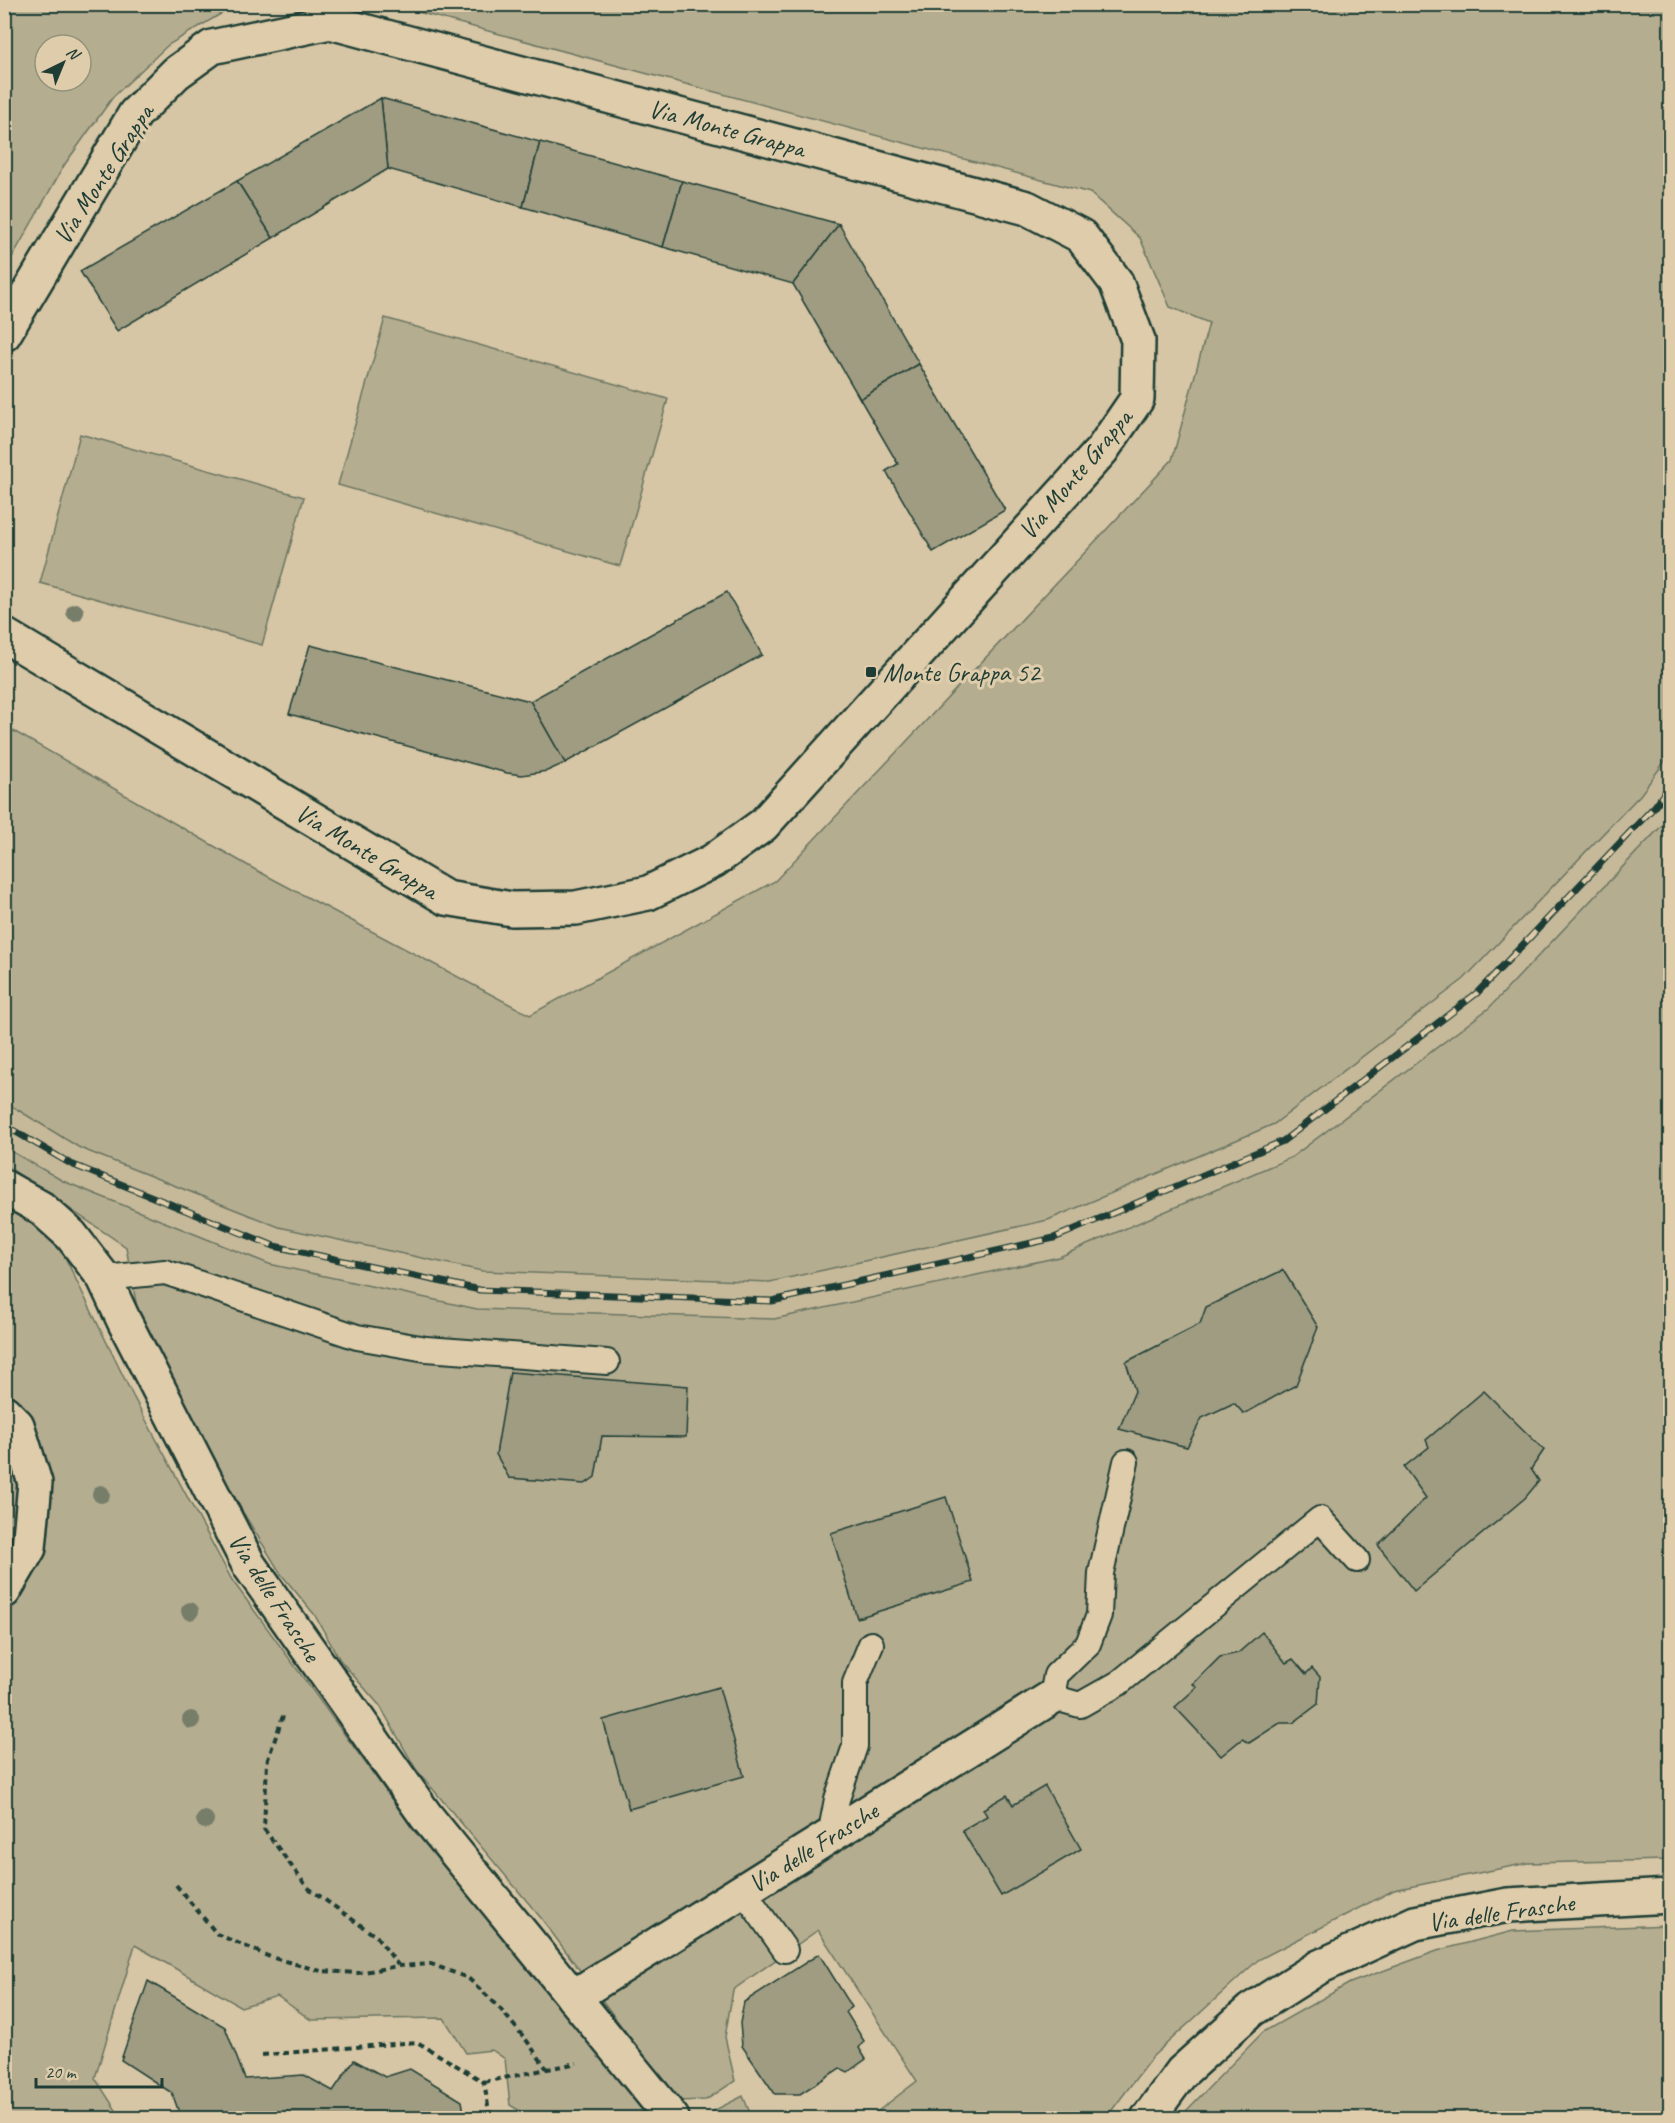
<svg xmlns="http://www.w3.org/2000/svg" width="1675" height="2123" viewBox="0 0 1675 2123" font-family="Caveat,sans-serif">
<rect width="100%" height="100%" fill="#d7c6a5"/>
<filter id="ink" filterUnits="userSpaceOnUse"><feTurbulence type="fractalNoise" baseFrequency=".0167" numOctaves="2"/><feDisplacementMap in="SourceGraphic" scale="12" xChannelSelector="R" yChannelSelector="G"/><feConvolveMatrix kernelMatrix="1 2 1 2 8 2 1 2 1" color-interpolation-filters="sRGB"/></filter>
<g filter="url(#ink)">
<polygon fill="#c6b99a" points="1670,754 1670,817 1489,1008 1293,1157 1059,1257 774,1319 477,1309 269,1264 63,1181 5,1147 4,1102 80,1148 279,1227 482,1271 770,1282 1048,1220 1464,979 1641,794"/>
<g fill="#b5ad90" stroke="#6a7562" stroke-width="1.5" fill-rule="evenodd">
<path d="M5,4L236,5L168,45L113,97L65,164L10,261L4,257ZM45,45H81V81H45Z"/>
<polygon points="392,5 1670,5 1670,754 1641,794 1464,979 1274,1124 1048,1220 770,1282 482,1271 279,1227 80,1148 5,1102 5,726 254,869 530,1015 775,881 1172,460 1209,323 1170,307 1140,238 1090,193"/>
<polygon points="385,318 668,399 620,566 338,485"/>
<polygon points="80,434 304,497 262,645 40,583"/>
<polygon points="1670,817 1670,1860 1528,1863 1394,1890 1258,1960 1152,2057 1106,2118 869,2118 917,2081 818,1930 733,1990 725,2037 735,2081 706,2100 677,2101 541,1918 416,1769 380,1706 340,1660 314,1614 281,1574 244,1514 141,1330 126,1247 5,1165 4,1147 63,1181 269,1264 477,1309 774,1319 1059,1257 1292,1157 1489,1008"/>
<polygon points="5,1206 26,1218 63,1253 133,1396 232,1580 417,1834 652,2118 531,2118 510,2105 505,2059 492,2050 466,2053 444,2018 311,2020 277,1996 241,2007 135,1945 95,2078 121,2118 5,2118"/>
<polygon points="1670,1925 1670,2118 1181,2118 1187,2110 1263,2032 1350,1983 1437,1951 1513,1931"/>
<polygon points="743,2096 752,2118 712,2118 713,2111"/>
</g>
<g fill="#9f9c82" stroke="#1f3d34" stroke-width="1.5">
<polygon points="381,98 540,142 523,207 388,169"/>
<polygon points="381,98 388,169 273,238 237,181"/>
<polygon points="540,142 682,181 663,247 523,207"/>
<polygon points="237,181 273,238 117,331 80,271"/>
<polygon points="682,181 839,224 793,284 663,247"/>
<polygon points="839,224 919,364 860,399 793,284"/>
<polygon points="919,364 1005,510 933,552 886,471 898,464 860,399"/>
<polygon points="727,592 762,655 565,763 530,701"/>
<polygon points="310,645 530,701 565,763 547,771 522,775 507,773 289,714"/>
<polygon points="1283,1270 1318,1327 1296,1385 1244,1414 1234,1403 1202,1418 1187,1447 1119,1429 1135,1391 1126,1362 1200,1324 1206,1307"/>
<polygon points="510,1372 688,1386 686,1437 602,1436 595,1477 585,1484 509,1478 496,1454"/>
<polygon points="1484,1391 1544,1450 1531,1469 1539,1481 1525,1498 1414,1591 1378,1545 1426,1498 1404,1467 1429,1447 1426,1440"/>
<polygon points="946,1497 973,1582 857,1618 831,1533"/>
<polygon points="1262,1632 1286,1663 1293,1659 1306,1674 1312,1668 1320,1677 1318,1704 1293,1723 1280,1723 1249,1743 1242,1739 1221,1756 1175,1707 1197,1687 1193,1684 1220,1657 1238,1653"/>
<polygon points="719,1687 744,1776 629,1809 603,1720"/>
<polygon points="1045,1786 1081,1849 1001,1896 962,1830 987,1816 983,1809 1007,1795 1013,1805"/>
<polygon points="819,1954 852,2007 846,2012 864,2041 859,2048 866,2059 848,2072 840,2068 800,2094 775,2094 742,2046 740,2023 744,2002"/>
<polygon points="148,1981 225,2027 245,2079 304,2075 333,2091 354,2060 385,2077 410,2069 462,2101 465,2118 181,2118 172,2093 121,2060"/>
</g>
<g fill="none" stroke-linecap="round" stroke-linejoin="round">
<g stroke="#1f3d34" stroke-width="28">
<g id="service">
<polyline points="104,1278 165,1272 357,1337 426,1349 607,1362"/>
<polyline points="1126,1462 1101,1573 1099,1615 1088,1644 1056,1675 1052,1697 1080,1705 1119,1683 1320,1519 1357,1560"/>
<polyline points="830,1836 837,1799 855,1746 855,1683 871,1644"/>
<polyline points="743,1890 785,1950"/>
</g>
</g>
<g stroke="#1f3d34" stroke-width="38">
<g id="minor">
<polyline points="4,334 135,114 176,73 212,47 330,22 1027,208 1081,236 1116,282 1138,340 1137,399 1102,450 763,825 713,861 648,893 576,908 512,909 446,898 4,635"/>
<polyline points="4,1187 41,1208 71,1235 104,1278 124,1321 249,1565 426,1816 672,2118"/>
<polyline points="4,1412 17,1425 35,1483 29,1548 4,1591"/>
<polyline points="573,1997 1052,1697"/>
<polyline points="1148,2118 1182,2072 1251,2010 1319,1967 1415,1923 1508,1905 1670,1896"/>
</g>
</g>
<g stroke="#1f3d34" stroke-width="4" stroke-dasharray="6 4.5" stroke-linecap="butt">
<polyline points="283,1716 267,1762 264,1829 307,1887 377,1937 398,1965"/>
<polyline points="176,1885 217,1934 270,1957 321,1971 358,1973 398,1966 431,1964 468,1978 497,2005 527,2041 547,2069"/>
<polyline points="262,2055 417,2042 484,2082 490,2118"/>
<polyline points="484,2082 577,2063"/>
</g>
<use href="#service" stroke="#dfccaa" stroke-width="24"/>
<use href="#minor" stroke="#dfccaa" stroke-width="33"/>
<g stroke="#1f3d34" stroke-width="7">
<polyline id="rail" points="4,1125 71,1164 274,1246 480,1290 772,1301 1054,1238 1283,1141 1477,993 1655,806 1670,785"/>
</g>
<use href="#rail" stroke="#dfccaa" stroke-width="4.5" stroke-dasharray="14" stroke-linecap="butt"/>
</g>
<g fill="#767e6a">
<circle cx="75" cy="612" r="9"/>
<circle cx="101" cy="1494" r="9"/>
<circle cx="190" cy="1611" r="9"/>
<circle cx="191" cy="1720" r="9"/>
<circle cx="205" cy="1820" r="9"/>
</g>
</g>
<rect fill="#1f3d34" stroke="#dfccaa" stroke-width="2" x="865" y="666" width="12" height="12" rx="3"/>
<g text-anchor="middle" stroke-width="6" stroke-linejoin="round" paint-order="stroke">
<g font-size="26" fill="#1f3d34" stroke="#dfccaa">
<text transform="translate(727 128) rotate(15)" y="9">Via Monte Grappa</text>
<text transform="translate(103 174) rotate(-57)" y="9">Via Monte Grappa</text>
<text transform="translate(1075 474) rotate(-50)" y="9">Via Monte Grappa</text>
<text transform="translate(367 851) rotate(31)" y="9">Via Monte Grappa</text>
<text transform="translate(275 1597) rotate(57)" y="9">Via delle Frasche</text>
<text transform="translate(813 1847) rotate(-32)" y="9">Via delle Frasche</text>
<text transform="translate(1501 1912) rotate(-8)" y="9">Via delle Frasche</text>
</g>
<g font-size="26" fill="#1f3d34" stroke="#dfccaa" text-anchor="start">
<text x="883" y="681">Monte Grappa 52</text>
</g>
</g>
<rect width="1675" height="2123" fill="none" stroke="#dfccaa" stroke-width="24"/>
<rect x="12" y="12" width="1651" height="2099" fill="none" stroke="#1f3d34" stroke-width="2" filter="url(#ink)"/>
<g transform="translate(63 63) rotate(43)"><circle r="28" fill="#dfccaa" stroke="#92937b" stroke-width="1.5"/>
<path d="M0-4.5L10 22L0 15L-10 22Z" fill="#1f3d34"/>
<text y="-9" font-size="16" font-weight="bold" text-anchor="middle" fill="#1f3d34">N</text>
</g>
<path d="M36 2078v9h126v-9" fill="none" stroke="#1f3d34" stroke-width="3"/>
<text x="45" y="2078" font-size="18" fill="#1f3d34" stroke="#dfccaa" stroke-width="4.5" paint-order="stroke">20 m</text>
</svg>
